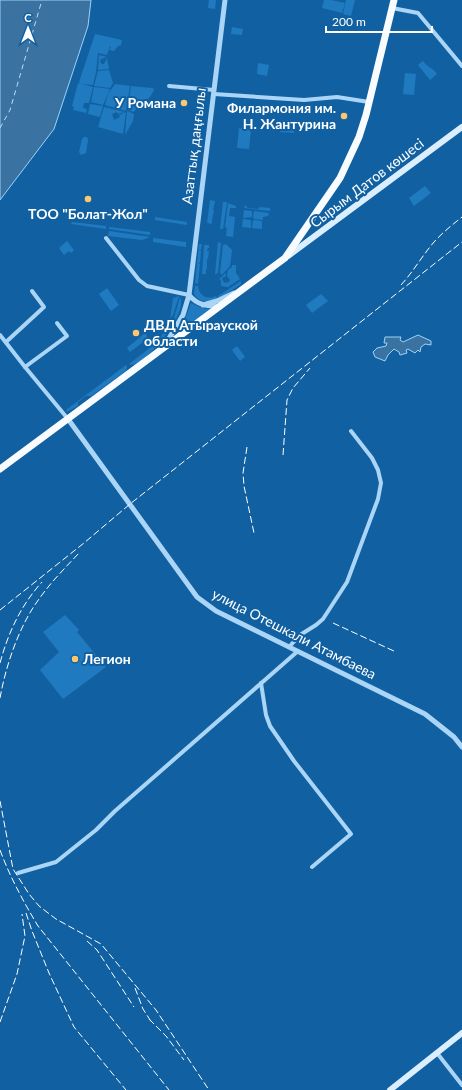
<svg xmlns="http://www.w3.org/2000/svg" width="462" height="1090" viewBox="0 0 462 1090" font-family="Lato,sans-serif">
<rect width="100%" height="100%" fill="#1161a2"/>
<g fill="#207ac0">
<polygon points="209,0 216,0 215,9 208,8"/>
<polygon points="324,0 331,0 345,3 342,13 322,8"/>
<polygon points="346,0 355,0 351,16 343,14"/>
<polygon points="232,27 243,29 242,35 231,34"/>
<polygon points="95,34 122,40 121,45 117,47 114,51 109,50 111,47 110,46 107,55 98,53 96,72 93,85 81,84 79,82"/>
<polygon points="99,55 107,57 101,59 100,62 102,64 104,64 107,58 109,69 98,70"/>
<path d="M423,61C427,67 433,68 437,74L430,80L418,65Z"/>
<polygon points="258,63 269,65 267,76 257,74"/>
<polygon points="109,70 113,83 110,88 94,86 98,71"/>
<polygon points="405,73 416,74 414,95 403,94"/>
<polygon points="78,83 93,87 89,103 84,103 83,108 87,109 86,113 73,110 74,107 72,106"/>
<polygon points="115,84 130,86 126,111 105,105 108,94"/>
<path d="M131,86L152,88L154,89C150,102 140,102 134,112L128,110Z"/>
<polygon points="94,87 110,89 103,105 91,102"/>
<polygon points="90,104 103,106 100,117 88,114"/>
<polygon points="104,107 125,112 118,114 117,112 112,114 114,120 120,117 119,115 126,112 123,134 98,127"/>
<polygon points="127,111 134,114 133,121 125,135"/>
<polygon points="281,125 294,127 294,133 280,132"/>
<polygon points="239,128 251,130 249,149 237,148"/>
<polygon points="84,137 87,137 88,140 86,153 81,155 79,152 82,139"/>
<polygon points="425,186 431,193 414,206 409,198"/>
<polygon points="210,200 215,201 213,210 214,210 212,220 212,224 207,223"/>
<polygon points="223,202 227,202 223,229 220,229"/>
<polygon points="228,203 236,206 236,208 230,208 229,216 235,217 233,237 226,236 227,228 225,227"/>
<polygon points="245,205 248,208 258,209 260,207 270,208 270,211 244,208"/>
<polygon points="244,210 252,211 252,217 243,218"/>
<polygon points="254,211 269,213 268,216 263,217 263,220 254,219 253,217"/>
<polygon points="155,217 187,222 187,225 155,220"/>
<polygon points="243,219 250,220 251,221 251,228 242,227"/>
<polygon points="254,220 262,221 262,229 252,228 253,221"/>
<polygon points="72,222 106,226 106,229 71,224"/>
<polygon points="109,227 150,232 150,235 109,229"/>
<polygon points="109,231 150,237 142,240 108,236"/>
<polygon points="153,238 186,242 186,247 153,242"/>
<polygon points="67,241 74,250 71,253 69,251 64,255 59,248"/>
<polygon points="218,242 221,243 218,273 216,274 215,274"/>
<polygon points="199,244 202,244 201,250 199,250 201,251 200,263 198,263 200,264 198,284 195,283"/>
<polygon points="226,244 232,250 230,266 222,275 220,273 223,245"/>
<polygon points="204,245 209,245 209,248 208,248 207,251 209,251 208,259 207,259 207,269 206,269 206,274 202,274"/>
<polygon points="232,265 236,265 236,273 240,279 228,287 221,286 221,281 219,279 226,273 226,276 222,278 223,281 225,283 229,282 230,280 227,276 228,270 232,267"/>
<polygon points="241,281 241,284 220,298 218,296"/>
<path d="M195,286H198C199,296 207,300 216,296L218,299C209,301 200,304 194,294Z"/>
<polygon points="107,288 119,305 111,311 99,294"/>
<polygon points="321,294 328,301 312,313 306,305"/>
<polygon points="179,296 173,315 170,319 173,298"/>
<path d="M180,297C189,312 147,364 131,365L129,364L155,344L174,318Z"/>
<polygon points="191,303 202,308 210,309 181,330"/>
<polygon points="145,333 147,335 147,339 130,352 127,348"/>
<polygon points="237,346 245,357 240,361 232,350"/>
<polygon points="126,365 127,367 126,371 91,396 86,396 78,402 78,406 67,412 66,410"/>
<polygon points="65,615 79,630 77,632 106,667 63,699 40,670 59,652 43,632"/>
</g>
<g fill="#3a73a1" stroke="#9cd2f9">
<polygon points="0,0 91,0 88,26 54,129 0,200"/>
<polygon points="418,335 431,341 431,345 425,344 421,347 420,352 418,350 415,353 408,349 406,350 407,353 400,355 399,352 394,349 388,355 385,361 375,357 373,352 377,348 386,346 387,343 384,343 385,337 401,337 400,340 403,342"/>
</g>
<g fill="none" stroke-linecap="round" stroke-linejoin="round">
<polyline stroke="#b7defc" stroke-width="1" stroke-dasharray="5 4" stroke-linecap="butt" points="0,128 10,110 42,0"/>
<g stroke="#aad5f6" stroke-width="4">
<polyline points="392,8 418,13 462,66"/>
<polyline points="169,86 214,90"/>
<polyline points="214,94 304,100 337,97 369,102"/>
<polyline points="106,238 139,280 147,286 189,295"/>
<polyline points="0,335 25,367 68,419"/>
<polyline points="6,342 44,307 32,291"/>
<polyline points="25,367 67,336 57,323"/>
<polyline points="289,647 300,635 316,625 323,619 347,582 378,499 381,483 378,470 372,458 351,431"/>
<polyline points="261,683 266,715 270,726 294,761 351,834 312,867"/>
<polyline points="18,873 56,862 96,830 115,811 298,651"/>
<polyline points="437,1053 462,1085"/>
</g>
<g stroke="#aad5f6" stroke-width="5">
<path d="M189,295C197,305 207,306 220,307"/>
<polyline points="203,305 217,301 234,293"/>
<polyline points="165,345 183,315 189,295 225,0"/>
<polyline points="68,419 197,597 216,611 425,714 454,737 462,747"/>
</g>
<g stroke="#dbeefe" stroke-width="6">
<polyline points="288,256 462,127"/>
<polyline points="390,1090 462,1033"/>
</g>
<polyline stroke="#f9fcff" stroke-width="7" points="0,469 285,258 340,178 359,137 366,115 394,0"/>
<g stroke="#fff" stroke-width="1" stroke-dasharray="7 3" stroke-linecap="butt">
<path d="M401,285C413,272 422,256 434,242C442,233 452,225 462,217"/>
<polyline points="247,447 243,473 244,486 254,533"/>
<polyline points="283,455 287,400 293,388 310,368"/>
<polyline points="0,610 84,543 130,504 462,242"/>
<polyline points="333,623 396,652"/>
<path d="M0,663C8,633 21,605 42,582"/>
<path d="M0,698C6,665 19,626 39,599C51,582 65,568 79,553"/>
<polyline points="0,801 13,869 29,894 39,906 56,919 101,944 156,1010 209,1090"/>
<path d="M0,850C10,877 23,901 38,926L169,1090"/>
<polyline points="26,913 32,931 49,973 74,1027 126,1090"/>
<polyline points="87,941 97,950 134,1007"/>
<polyline points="135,988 143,1009 152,1023"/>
<polyline points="149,1019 166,1036 184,1060"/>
<polyline points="0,1022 17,974 25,936 22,914"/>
</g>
</g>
<g fill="#ffc56f" stroke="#1161a2" stroke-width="1.5">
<circle cx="184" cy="103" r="4"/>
<circle cx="344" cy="116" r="4"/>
<circle cx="88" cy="199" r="4"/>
<circle cx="136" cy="333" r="4"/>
<circle cx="75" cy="659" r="4"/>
</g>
<g text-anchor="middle" stroke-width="4" stroke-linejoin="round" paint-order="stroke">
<g font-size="14" font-weight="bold" fill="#fff" stroke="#1161a2" text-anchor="end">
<text x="176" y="108">У Романа</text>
<text x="336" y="113">Филармония им.<tspan x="336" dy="16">Н. Жантурина</tspan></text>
<text x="88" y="219" text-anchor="middle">ТОО "Болат-Жол"</text>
<text x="144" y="330" text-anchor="start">ДВД Атырауской<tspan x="144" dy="16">области</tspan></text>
<text x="83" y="664" text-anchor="start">Легион</text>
</g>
<g font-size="14" fill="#fff" stroke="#1161a2">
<text transform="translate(194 146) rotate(-83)" y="5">Азаттық даңғылы</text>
<text transform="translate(367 183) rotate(-37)" y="5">Сырым Датов көшесі</text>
<text transform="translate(294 634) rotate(27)" y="5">улица Отешкали Атамбаева</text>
</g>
</g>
<g transform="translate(28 28)" stroke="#1161a2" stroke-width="3" paint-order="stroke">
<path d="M0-3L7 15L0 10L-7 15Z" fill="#ffffff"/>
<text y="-6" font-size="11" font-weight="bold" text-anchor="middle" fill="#ffffff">С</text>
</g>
<path d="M326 26v6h106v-6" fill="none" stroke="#ffffff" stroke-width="2"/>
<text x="332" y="26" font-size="12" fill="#ffffff" stroke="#1161a2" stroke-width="3" paint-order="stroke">200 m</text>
</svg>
